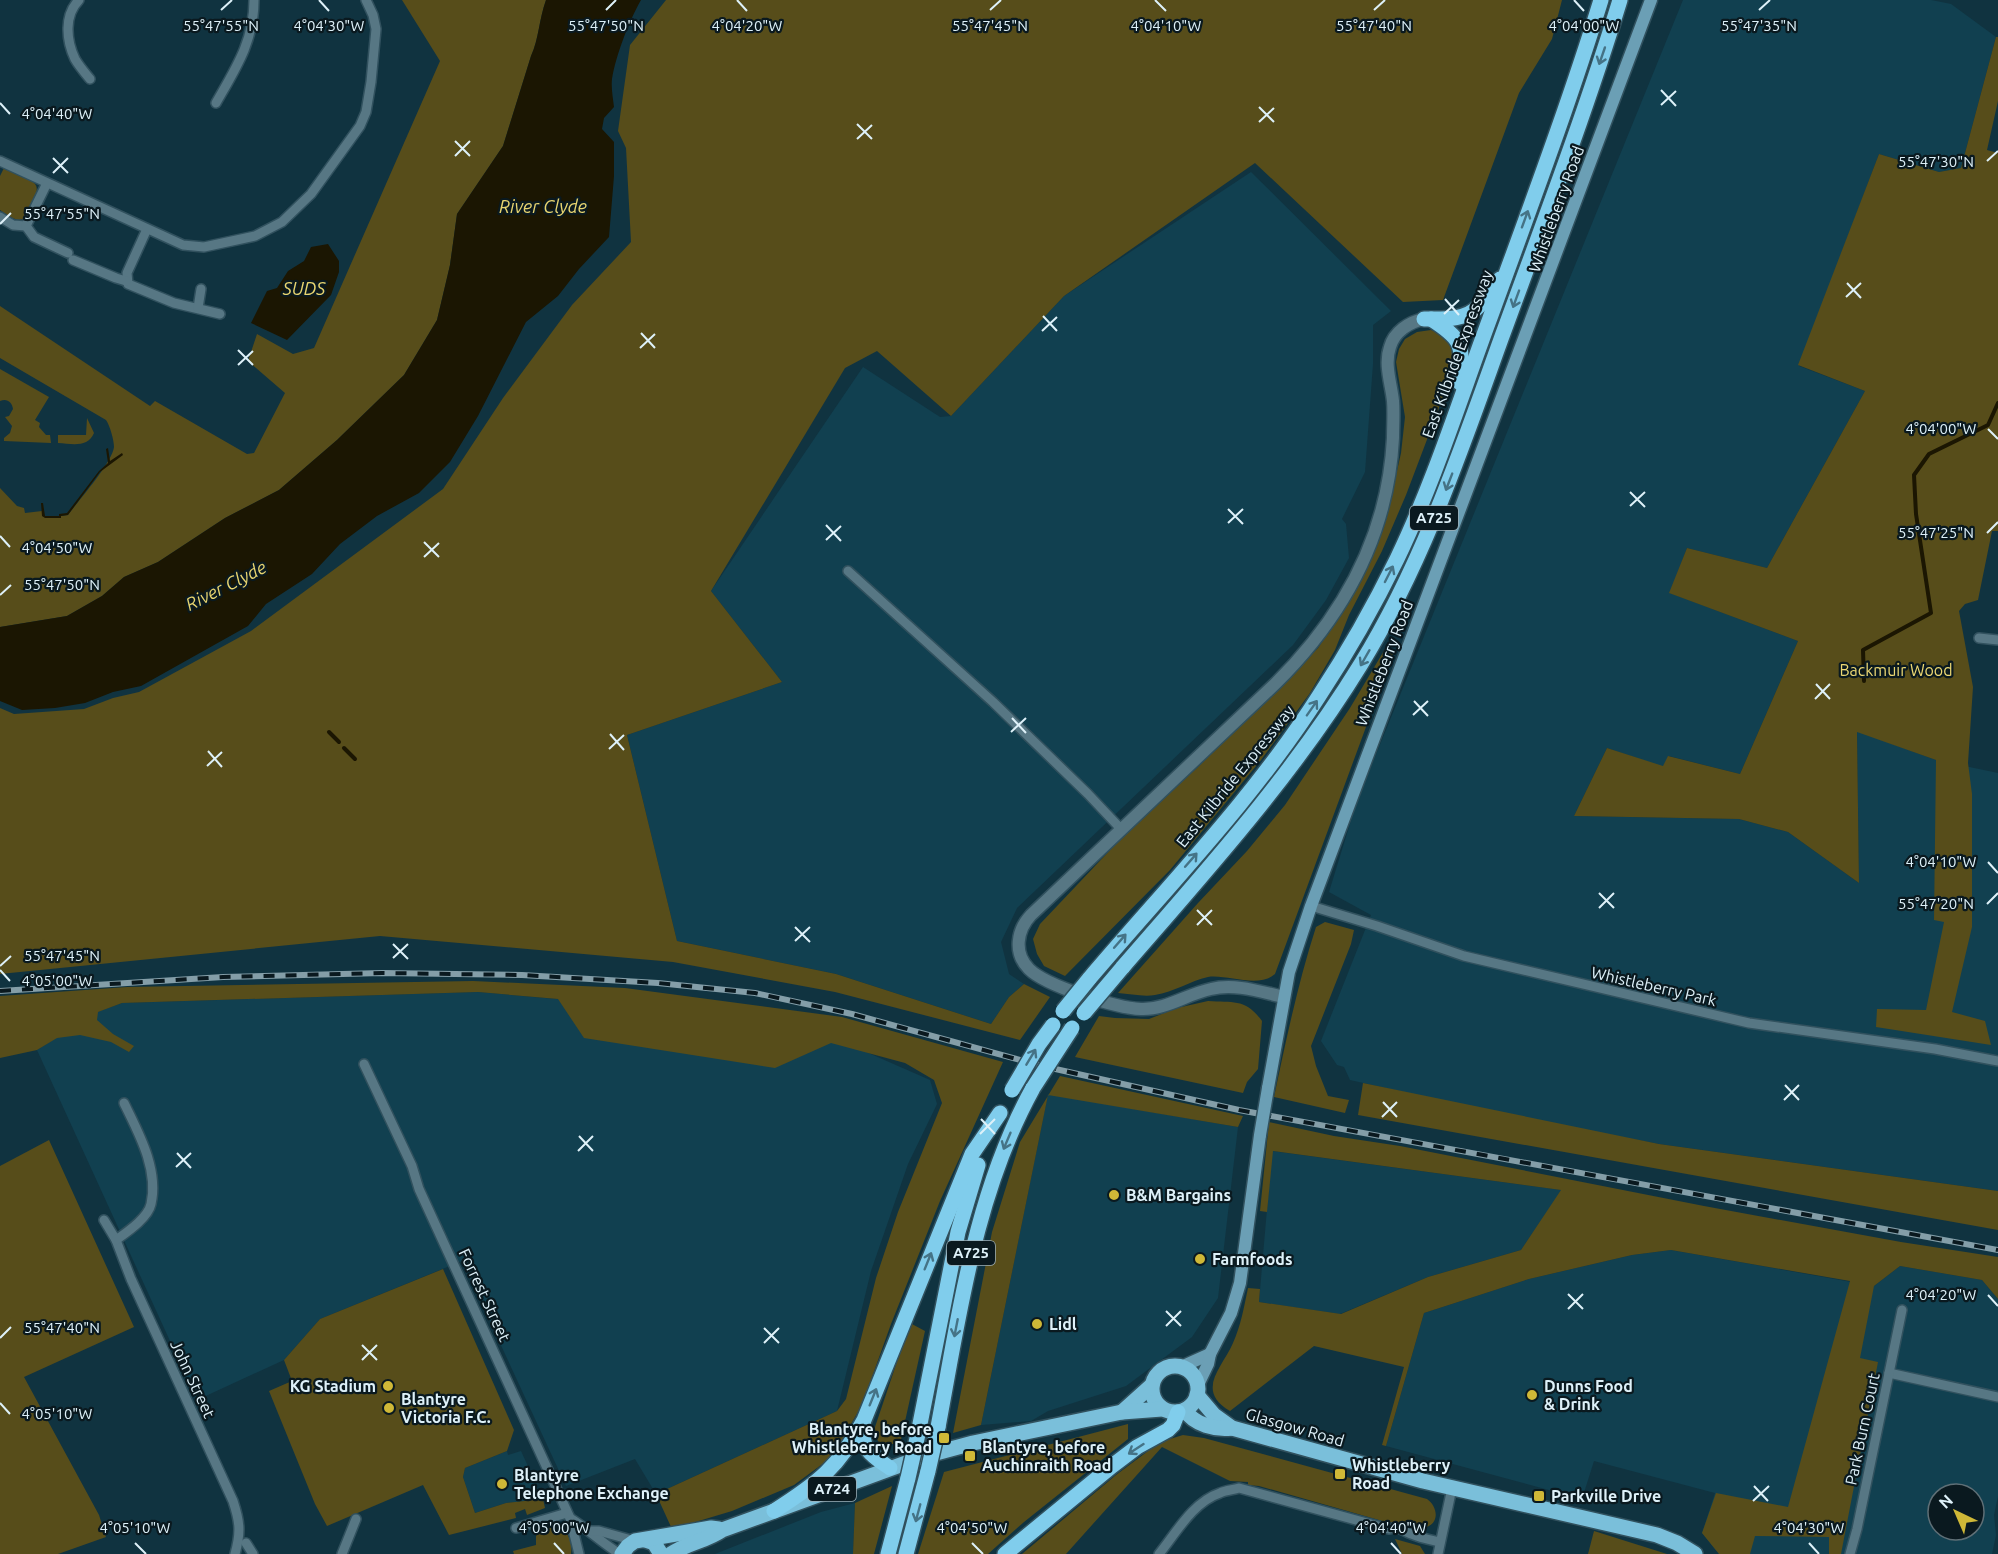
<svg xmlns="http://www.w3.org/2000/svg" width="1998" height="1554" viewBox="0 0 1998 1554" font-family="Ubuntu,sans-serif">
<rect width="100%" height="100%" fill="#103340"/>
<g fill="#114050" fill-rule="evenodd">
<polygon points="1683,0 1931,0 1951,4 1996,37 1961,168 1939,172 1879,154 1799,366 1865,391 1767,568 1687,548 1670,593 1798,641 1740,774 1669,756 1663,767 1607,748 1574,816 1739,819 1788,832 1859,883 1857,731 1936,760 1998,773 1998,1191 1659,1144 1511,1116 1350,1080 1344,1067 1337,1065 1321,1041 1371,915 1329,892 1357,801"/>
<polygon points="1251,172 1391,311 1373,325 1373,364 1365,472 1342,519 1346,524 1349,558 1326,600 1293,645 1017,908 1001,942 1009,974 1024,984 1009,997 991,1024 836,974 677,941 627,735 782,682 711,591 863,367 940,417 951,416 1064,296"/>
<polygon points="478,992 784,1019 832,1037 930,1080 937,1104 908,1164 871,1271 837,1411 656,1494 635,1459 566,1486 462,1261 320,1319 284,1360 197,1400 37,1050 97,1012 122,1003"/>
<polygon points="1048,1094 1238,1127 1218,1298 1192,1337 1126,1386 1048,1411 1031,1421 981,1425"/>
<polygon points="1272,1151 1562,1190 1521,1250 1428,1277 1340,1314 1259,1302"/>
<path d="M1671,1250L1874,1286L1900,1266L1982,1280L1998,1299V1496L1994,1515L1996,1535L1992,1554H1719L1702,1533L1715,1493L1594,1461L1582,1499L1386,1446L1424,1313L1529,1279L1632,1255ZM1938,1494H1974V1530H1938Z"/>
<polygon points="507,1451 508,1455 521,1451 543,1499 506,1503 475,1513 463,1477 465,1468"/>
<polygon points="855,1503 853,1554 715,1554 821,1512"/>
</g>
<g fill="#574d1a">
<path d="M402,0H546C539,19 539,39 531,56L503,146L457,214L450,265L437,320L404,375L337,440L279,490L225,518L158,562L124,577L102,596L67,616L0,627V488L17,506L24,508L25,513L42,511V516L61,518V516L68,515C78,501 112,463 114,447C114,440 110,426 106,420L0,358V306L150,406L155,401L247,454L254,453L285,393L248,361L257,334L293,354L314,348L440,61Z"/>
<polygon points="666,0 1562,0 1552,39 1519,93 1443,300 1403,302 1255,163 1064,296 951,416 877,351 845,368 711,591 782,682 627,735 677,941 836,974 991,1024 1009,997 1024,984 1050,997 1020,1040 835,992 673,962 380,936 0,974 0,708 14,714 84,709 113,698 139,692 251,631 443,489 503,398 572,305 631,242 626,148 618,131 630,45"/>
<polygon points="1996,37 1998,37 1998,101 1987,150 1998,153 1998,531 1992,531 1978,600 1965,604 1959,611 1973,687 1968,763 1972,794 1972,927 1952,1012 1985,1021 1991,1045 1876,1027 1877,1009 1926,1010 1944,922 1934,920 1936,760 1857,732 1859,883 1788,832 1739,819 1574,816 1607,748 1663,766 1668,756 1740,774 1798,641 1669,593 1687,548 1767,568 1865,391 1798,365 1879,154 1939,172 1961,168"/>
<path d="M4,168C40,185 45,179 26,218C16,223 9,216 0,210V176Z"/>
<path d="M1431,330C1447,337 1454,346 1456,363L1406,495L1382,551L1349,615L1335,650L1310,693L1261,760L1170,870L1065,976L1044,966L1037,954L1033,939L1040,924L1131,828L1200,765L1318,648L1357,589L1386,520L1401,453L1405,417L1396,362L1399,349L1405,339L1417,332Z"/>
<path d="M0,369L49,397L35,420L40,423L39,427L46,435H50L51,443L4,441V438L10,433L12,426L5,417L9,416L13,409C12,402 7,398 0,401Z"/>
<path d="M87,418L94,433C88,448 72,444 58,443V435H86Z"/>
<path d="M1385,649L1394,651L1275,974C1258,989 1227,974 1208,977C1190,981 1174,992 1155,995C1144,997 1130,994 1118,993L1198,903L1247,851L1285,805L1350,708Z"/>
<path d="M1325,922L1354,930L1351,944L1311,1046L1316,1066L1328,1096L1349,1100L1345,1113L1274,1097C1286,1040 1298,983 1316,927Z"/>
<polygon points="473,981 625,988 842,1017 1003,1062 940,1201 891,1324 862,1405 832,1457 794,1485 732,1511 672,1529 656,1494 837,1411 846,1399 876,1278 898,1212 942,1103 934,1080 905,1063 831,1043 775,1068 584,1038 558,999 478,992 122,1003 98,1012 97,1020 113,1034 134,1046 129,1052 111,1042 80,1035 57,1038 37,1050 0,1058 0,996 127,987"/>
<path d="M1208,1001C1234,1003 1245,998 1262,1021L1258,1069L1247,1082L1243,1093L1075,1057L1099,1016L1115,1018L1149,1019L1177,1008Z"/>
<polygon points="1060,1076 1243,1116 1238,1127 1048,1095 981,1425 953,1433 992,1232 1020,1142"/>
<polygon points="1363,1083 1659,1144 1998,1191 1998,1230 1358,1115"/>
<path d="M1269,1122L1334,1136L1400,1146L1704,1206L1901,1242L1998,1257V1299L1982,1280L1900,1266L1874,1286L1860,1358L1878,1362L1841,1554H1829V1537L1755,1536L1750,1554H1719L1702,1533L1716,1493L1788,1507L1850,1281L1671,1250L1632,1255L1529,1279L1424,1313L1386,1446L1382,1445L1404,1367L1314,1346L1230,1411C1195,1390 1222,1368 1233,1343C1241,1325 1244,1307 1248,1288L1260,1289L1259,1302L1341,1314L1428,1277L1521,1250L1561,1190L1273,1151L1267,1212L1260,1211Z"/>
<polygon points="49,1140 134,1327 24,1377 99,1515 106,1537 58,1554 0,1554 0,1166"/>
<polygon points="443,1269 514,1430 507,1451 465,1468 463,1477 475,1513 506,1503 543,1499 545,1508 527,1515 525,1509 515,1513 516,1518 449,1535 423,1485 327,1526 315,1504 269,1391 292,1381 284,1360 320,1319"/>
<polygon points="910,1323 925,1331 900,1444 880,1444 873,1433"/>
<polygon points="1128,1424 1128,1439 1024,1522 988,1554 918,1554 944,1472"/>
<path d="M1183,1435L1204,1438L1427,1499C1436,1505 1441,1521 1427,1527C1421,1530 1414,1528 1407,1528L1259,1486L1248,1485V1482L1230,1481L1162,1447L1066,1554H1022L1116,1475L1160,1442Z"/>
<polygon points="892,1486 874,1554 853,1554 855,1503"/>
<path d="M559,1525C568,1532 573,1543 571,1554H514L513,1551L536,1545V1536C541,1529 551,1527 559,1525Z"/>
<polygon points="1594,1531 1667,1554 1588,1554"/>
<polygon points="1395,1539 1420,1546 1425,1554 1402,1554"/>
</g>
<g fill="#1b1602">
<path d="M546,0H641C629,21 616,55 612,79C611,88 613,98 614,107L604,118L602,129L614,142V176L609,237L579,269L558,296L526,322L478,416L450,462L419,493L377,516L340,544L312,574L266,604L248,626L141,686L113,692L85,703L55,708L22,710L0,701V627L67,616L102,596L124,577L158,562L225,518L279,490L337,440L404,375L437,320L450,265L457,214L503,146L531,56C539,39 539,19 546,0Z"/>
<polygon points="328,244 339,261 339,272 331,295 287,340 251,323 267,291 277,288 288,271 304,261 311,247"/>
<polygon points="108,448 110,461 122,453 123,455 100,472 68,515 61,516 61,518 45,518 42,516 41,503 43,503 45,516 59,516 59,514 67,513 99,471 108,463 106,449"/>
</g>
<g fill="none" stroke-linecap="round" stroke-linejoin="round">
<g stroke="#1b1602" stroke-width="4">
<polyline points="1864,681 1863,650 1931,613 1916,514 1914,475 1929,454 1988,425 1998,403"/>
<polyline points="329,732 339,742"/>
<polyline points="344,748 355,759"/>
</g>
<g stroke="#31515e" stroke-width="12">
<g id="minor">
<path d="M79,0C64,15 66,40 75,59C79,66 85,73 90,79"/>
<path d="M216,103C236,68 254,41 254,0"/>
<polyline points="0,161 183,245 204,247 255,236 282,222 311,194 360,126 366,112 371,82 376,29 373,15 366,0"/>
<polyline points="0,217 13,225 26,226 47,183"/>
<polyline points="26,226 34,237 68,253"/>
<polyline points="147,229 127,273 128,284 174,303 220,314"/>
<polyline points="73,260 116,278 126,281"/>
<polyline points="198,308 201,289"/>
<polyline points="848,571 993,702 1088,794 1121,829"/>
<polyline points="1979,638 1998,640"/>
<polyline points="1311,906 1377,926 1464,956 1749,1023 1935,1049 1998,1061"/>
<path d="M364,1064L412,1166L419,1189L570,1518C588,1529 602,1543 620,1554"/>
<path d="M104,1220L116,1240L131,1279L233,1501C240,1522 241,1532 235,1554"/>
<path d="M116,1240C127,1232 148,1218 151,1204C159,1169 138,1132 124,1103"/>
<polyline points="1889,1373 1998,1397"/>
<polyline points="570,1518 579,1554"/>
<polyline points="516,1528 567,1513"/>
<polyline points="590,1531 599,1531 635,1541"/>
<polyline points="246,1543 253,1554"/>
<polyline points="342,1554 356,1519"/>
<path d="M1159,1554C1176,1533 1193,1502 1220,1493C1226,1490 1233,1490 1239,1488L1389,1529C1398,1526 1403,1531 1411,1534C1420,1538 1431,1540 1440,1542"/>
<polyline points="1438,1554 1452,1488"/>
<polyline points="1850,1554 1857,1529 1902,1310"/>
</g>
</g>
<g stroke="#31515e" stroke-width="15">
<path id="tertiary" d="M1284,997C1261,992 1235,983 1211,989C1187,994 1166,1010 1141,1009C1116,1008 1046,986 1029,969C1013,953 1017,930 1031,915L1275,684C1343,617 1388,536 1393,438C1393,426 1394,413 1393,401C1391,383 1384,364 1390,347C1394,332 1409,322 1424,319"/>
</g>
<g stroke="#31515e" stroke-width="15">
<g id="secondary">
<polyline points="1268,1088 1289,972 1311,906 1651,0"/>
<polyline points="1181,1367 1210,1354"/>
<polyline points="1197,1387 1208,1364 1210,1354 1231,1313 1240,1283 1260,1135"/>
</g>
</g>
<g stroke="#31515e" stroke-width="18">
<g id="primary">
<circle cx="1175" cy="1389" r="23"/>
<polyline points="1197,1395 1214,1415 1232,1428 1423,1481 1657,1535 1677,1543 1695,1554"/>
<path d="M1185,1410C1194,1425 1216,1430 1232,1428"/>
<polyline points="1122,1412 1152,1385"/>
<polyline points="645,1540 654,1543 661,1554"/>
<polyline points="622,1554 628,1546 635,1541 711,1528 719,1529"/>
<path d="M671,1554C687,1543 706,1541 722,1530L925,1456L973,1443L1122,1412L1162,1409"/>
</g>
</g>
<g stroke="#31515e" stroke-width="18">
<g id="trunk">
<path d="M1424,319C1442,319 1466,321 1479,306C1487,298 1491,287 1500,279"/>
<path d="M1431,319C1465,341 1462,345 1460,383"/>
<path d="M1122,968C1207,870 1293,775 1361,664C1423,563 1461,450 1501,339C1542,227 1585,114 1620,0"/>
<path d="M1089,979C1167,887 1254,798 1319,696C1348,652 1374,606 1397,559C1434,482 1460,399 1490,318C1528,213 1568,107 1601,0"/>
<path d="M863,1423C860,1449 871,1455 890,1468"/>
<path d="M938,1427C960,1311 975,1193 1033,1088"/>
<polyline points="918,1434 958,1232 978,1165"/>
<path d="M774,1511C818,1483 839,1467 864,1420L972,1154L1000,1113"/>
<polyline points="888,1554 908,1478"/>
<polyline points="906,1554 928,1471"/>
<polyline points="1005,1554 1112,1466 1137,1447 1168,1430 1173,1425 1178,1412"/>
</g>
</g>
<use href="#minor" stroke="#577784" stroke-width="9"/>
<use href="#tertiary" stroke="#577784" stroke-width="12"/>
<use href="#secondary" stroke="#6b9fb5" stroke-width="12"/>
<use href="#primary" stroke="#7abfda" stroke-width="15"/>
<use href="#trunk" stroke="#80cdec" stroke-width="15"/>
<g stroke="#849ea8" stroke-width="6">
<polyline id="rail" points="0,991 223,977 382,973 522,975 658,983 755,993 852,1014 1042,1066 1239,1110 1998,1250"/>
</g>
<use href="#rail" stroke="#0a191f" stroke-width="4" stroke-dasharray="11" stroke-linecap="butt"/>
<g stroke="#31515e" stroke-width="15" stroke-linecap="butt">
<polyline id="secondary-bridge" points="1260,1135 1268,1088"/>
</g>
<g stroke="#31515e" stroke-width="18" stroke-linecap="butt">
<g id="trunk-bridge">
<polyline points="1063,1011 1089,979"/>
<polyline points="1084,1013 1122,968"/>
<polyline points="1033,1088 1072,1028"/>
<polyline points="1012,1090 1039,1044 1053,1025"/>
<polyline points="928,1471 938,1427"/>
<polyline points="908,1478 918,1434"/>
</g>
</g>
<use href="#secondary-bridge" stroke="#6b9fb5" stroke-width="12"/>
<use href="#trunk-bridge" stroke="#80cdec" stroke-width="15"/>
</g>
<defs><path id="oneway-shaft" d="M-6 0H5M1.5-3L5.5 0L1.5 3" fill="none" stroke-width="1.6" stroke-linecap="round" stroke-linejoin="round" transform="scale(1.5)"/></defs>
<g stroke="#457386">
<use href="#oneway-shaft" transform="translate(1602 56) rotate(109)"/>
<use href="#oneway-shaft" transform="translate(1525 219) rotate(-70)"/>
<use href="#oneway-shaft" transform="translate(1516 299) rotate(110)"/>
<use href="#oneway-shaft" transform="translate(1449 482) rotate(111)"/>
<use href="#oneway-shaft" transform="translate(1389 574) rotate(-63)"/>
<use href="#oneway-shaft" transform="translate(1365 658) rotate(120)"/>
<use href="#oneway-shaft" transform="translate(1312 708) rotate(-55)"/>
<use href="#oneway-shaft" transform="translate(1191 860) rotate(-49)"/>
<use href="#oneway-shaft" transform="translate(1120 941) rotate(-49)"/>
<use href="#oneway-shaft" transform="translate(1031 1057) rotate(-59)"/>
<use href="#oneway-shaft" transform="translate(1007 1141) rotate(113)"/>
<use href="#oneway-shaft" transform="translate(928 1261) rotate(-68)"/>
<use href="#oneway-shaft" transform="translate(956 1328) rotate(101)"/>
<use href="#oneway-shaft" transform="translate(873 1397) rotate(-68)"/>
<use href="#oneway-shaft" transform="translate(1136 1449) rotate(147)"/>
<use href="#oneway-shaft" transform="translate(918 1513) rotate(105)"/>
</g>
<path fill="none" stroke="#def1f9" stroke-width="2" d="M319,0L329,11M737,0L747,11M1155,0L1166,11M1574,0L1584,11M221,10L232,0M606,10L616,0M990,10L1001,0M1374,10L1385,0M1759,10L1770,0M1661,90L1676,106M0,103L10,114M1661,105L1676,91M1259,107L1274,122M1259,122L1274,108M857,124L872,139M857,139L872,125M455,141L470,156M455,156L470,141M53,158L68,173M1987,161L1998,151M53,173L68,158M0,224L11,213M1847,283L1861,298M1846,297L1861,283M1445,299L1459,315M1444,314L1459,300M1043,316L1057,331M1042,331L1057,317M641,333L655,348M640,348L655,334M238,350L253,365M238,365L253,351M1988,429L1998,439M1630,492L1645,507M1630,506L1645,492M1228,509L1243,524M1228,523L1243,509M826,525L841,541M1987,533L1998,522M0,536L10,547M826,540L841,526M424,542L439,557M424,557L439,543M0,595L11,585M1816,684L1830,699M1815,699L1830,684M1414,701L1428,716M1413,715L1428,701M1012,718L1026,733M1011,732L1026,718M610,734L624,750M609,749L624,735M208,751L222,767M207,766L222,752M1988,862L1998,873M1599,893L1614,908M1987,904L1998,893M1599,908L1614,893M1197,910L1212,925M1197,925L1212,910M795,927L810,942M795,941L810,927M393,944L408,959M393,958L408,944M0,966L11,956M0,970L10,981M1785,1085L1799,1100M1784,1100L1799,1085M1383,1102L1397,1117M1382,1117L1397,1102M981,1119L995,1134M980,1134L995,1119M579,1136L593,1151M578,1151L593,1136M177,1153L191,1168M176,1167L191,1153M1568,1294L1583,1309M1988,1295L1998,1306M1568,1309L1583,1294M1166,1311L1181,1326M1166,1326L1181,1311M764,1328L779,1343M0,1338L11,1327M764,1343L779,1328M362,1345L377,1360M362,1360L377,1345M0,1403L10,1414M1754,1486L1768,1501M1753,1501L1769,1486M135,1543L146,1554M554,1543L564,1554M972,1543L983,1554M1391,1543L1401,1554M1809,1543L1819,1554"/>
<g fill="#cfb837" stroke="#0a191f" stroke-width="2">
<circle cx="1114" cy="1195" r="6"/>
<circle cx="1200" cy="1259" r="6"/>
<circle cx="1037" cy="1324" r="6"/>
<circle cx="388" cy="1386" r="6"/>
<circle cx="1532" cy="1395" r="6"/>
<circle cx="389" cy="1408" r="6"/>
<rect x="938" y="1432" width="12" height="12" rx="3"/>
<rect x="964" y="1450" width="12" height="12" rx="3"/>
<rect x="1334" y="1468" width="12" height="12" rx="3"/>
<circle cx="502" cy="1484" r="6"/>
<rect x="1533" y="1490" width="12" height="12" rx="3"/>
</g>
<g text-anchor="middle" stroke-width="4.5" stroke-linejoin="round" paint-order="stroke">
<g fill="#0a191f" stroke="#9eb0b8" stroke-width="1.5">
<rect x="1410" y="506" width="48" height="24" rx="4.5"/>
<rect x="947" y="1241" width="48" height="24" rx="4.5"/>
<rect x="808" y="1477" width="48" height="24" rx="4.5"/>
</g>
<g font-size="15" font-weight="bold" fill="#def1f9">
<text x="1434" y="523">A725</text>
<text x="971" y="1258">A725</text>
<text x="832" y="1494">A724</text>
</g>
<g font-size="16" fill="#def1f9" stroke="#0a191f">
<text transform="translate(1556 209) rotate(-70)" y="6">Whistleberry Road</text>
<text transform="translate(1457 354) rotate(-70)" y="6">East Kilbride Expressway</text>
<text transform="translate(1384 663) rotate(-69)" y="6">Whistleberry Road</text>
<text transform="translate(1235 776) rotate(-51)" y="6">East Kilbride Expressway</text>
<text transform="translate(1654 986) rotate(13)" y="6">Whistleberry Park</text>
<text transform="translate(485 1295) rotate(65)" y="6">Forrest Street</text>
<text transform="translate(193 1379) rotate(65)" y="6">John Street</text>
<text transform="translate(1295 1427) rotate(16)" y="6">Glasgow Road</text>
<text transform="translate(1862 1429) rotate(-78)" y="6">Park Burn Court</text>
</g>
<g font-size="16" fill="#ecd873" stroke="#0a191f">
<text x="1896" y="676">Backmuir Wood</text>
</g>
<g font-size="16" font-weight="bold" fill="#def1f9" stroke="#0a191f" text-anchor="start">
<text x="1126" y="1201">B&amp;M Bargains</text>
<text x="1212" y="1265">Farmfoods</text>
<text x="1049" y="1330">Lidl</text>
<text x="376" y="1392" text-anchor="end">KG Stadium</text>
<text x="1544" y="1392">Dunns Food<tspan x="1544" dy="18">&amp; Drink</tspan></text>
<text x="401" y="1405">Blantyre<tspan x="401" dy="18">Victoria F.C.</tspan></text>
<text x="932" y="1435" text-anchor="end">Blantyre, before<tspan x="932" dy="18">Whistleberry Road</tspan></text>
<text x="982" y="1453">Blantyre, before<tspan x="982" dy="18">Auchinraith Road</tspan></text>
<text x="1352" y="1471">Whistleberry<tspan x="1352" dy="18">Road</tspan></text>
<text x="514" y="1481">Blantyre<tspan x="514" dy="18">Telephone Exchange</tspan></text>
<text x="1551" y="1502">Parkville Drive</text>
</g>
<g font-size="18" font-style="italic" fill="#e8d570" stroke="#0a191f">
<text x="543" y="213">River Clyde</text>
<text x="304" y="295">SUDS</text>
<text transform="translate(226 586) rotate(-27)" y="6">River Clyde</text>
</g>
</g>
<g font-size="15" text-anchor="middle" fill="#def1f9" stroke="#0a191f" stroke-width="4.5" stroke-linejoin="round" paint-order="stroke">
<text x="221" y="31">55°47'55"N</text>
<text x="606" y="31">55°47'50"N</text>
<text x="990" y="31">55°47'45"N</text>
<text x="1374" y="31">55°47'40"N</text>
<text x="1759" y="31">55°47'35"N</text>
<text x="747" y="31">4°04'20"W</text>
<text x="329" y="31">4°04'30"W</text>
<text x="1166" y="31">4°04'10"W</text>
<text x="1584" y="31">4°04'00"W</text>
<text x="57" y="119">4°04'40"W</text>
<text x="1936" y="167">55°47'30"N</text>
<text x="62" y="219">55°47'55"N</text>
<text x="1941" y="434">4°04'00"W</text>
<text x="1936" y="538">55°47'25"N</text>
<text x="57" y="553">4°04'50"W</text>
<text x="62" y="590">55°47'50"N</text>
<text x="1941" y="867">4°04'10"W</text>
<text x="1936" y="909">55°47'20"N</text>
<text x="62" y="961">55°47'45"N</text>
<text x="57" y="986">4°05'00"W</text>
<text x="1941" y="1300">4°04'20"W</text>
<text x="62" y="1333">55°47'40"N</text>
<text x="57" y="1419">4°05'10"W</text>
<text x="135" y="1533">4°05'10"W</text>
<text x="554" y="1533">4°05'00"W</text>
<text x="972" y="1533">4°04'50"W</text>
<text x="1391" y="1533">4°04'40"W</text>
<text x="1809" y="1533">4°04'30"W</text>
</g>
<g transform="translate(1956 1512) rotate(316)"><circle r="28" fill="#0a191f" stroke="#5f6f76" stroke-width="1.5"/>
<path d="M0-4.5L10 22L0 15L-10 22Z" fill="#cfb837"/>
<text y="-9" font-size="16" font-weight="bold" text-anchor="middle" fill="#def1f9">N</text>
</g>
</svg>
